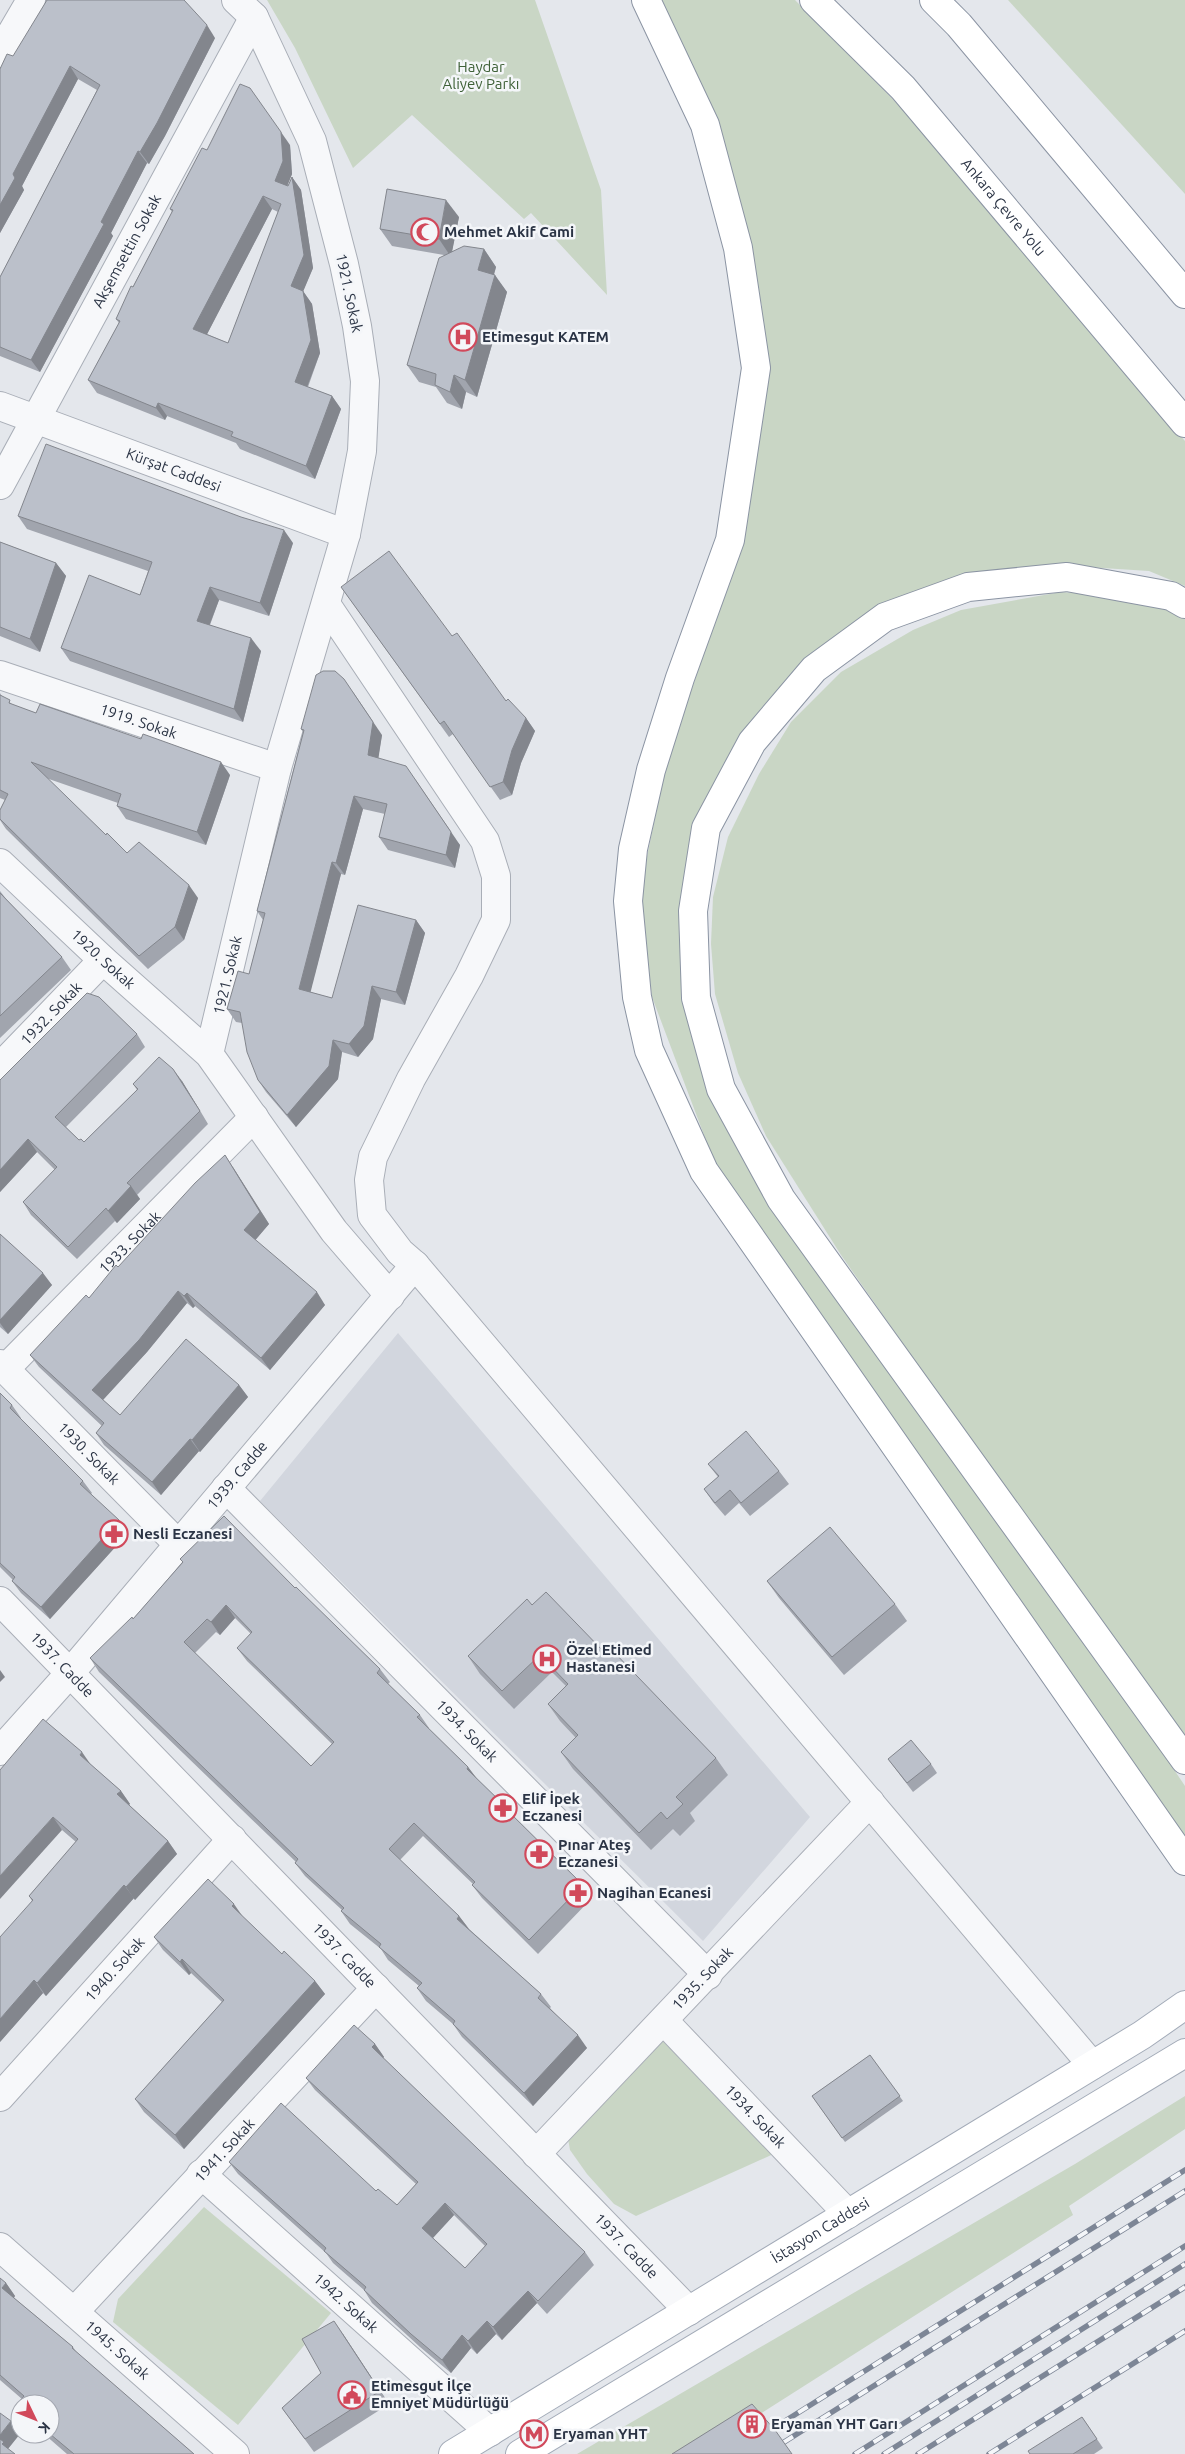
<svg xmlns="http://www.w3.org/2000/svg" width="1185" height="2454" viewBox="0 0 1185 2454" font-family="Ubuntu,sans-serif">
<rect width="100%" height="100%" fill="#e4e7ec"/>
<polygon fill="#d2d6de" points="398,1333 810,1817 703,1941 260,1501"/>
<g fill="#c9d6c5">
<polygon points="267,0 535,0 601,190 607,295 531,213 524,219 412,115 353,168 295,48"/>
<polygon points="661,0 795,0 931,138 1185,441 1185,586 1149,571 1071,566 966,579 811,660 741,733 698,827 687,910 717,1088 1185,1786 1185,1846 1004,1576 845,1355 713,1159 652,997 639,895 666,765 710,635 749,504 762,306 704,90"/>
<polygon points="1008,0 1185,0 1185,194"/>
<polygon points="1061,592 1124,597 1185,610 1185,1738 1019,1510 841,1255 766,1136 738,1073 715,994 711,944 713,897 728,837 759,774 791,722 841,672 913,630 961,610"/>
<polygon points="665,2031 780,2151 636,2216 614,2204 587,2174 570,2150 567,2133"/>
<polygon points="1185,2096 1185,2129 1069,2206 1073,2215 697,2454 577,2454 1075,2164"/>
<polygon points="204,2207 331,2313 238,2425 113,2322 118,2299"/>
</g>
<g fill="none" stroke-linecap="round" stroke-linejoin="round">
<g stroke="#a9aeb7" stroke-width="30">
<g id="minor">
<polyline points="0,53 31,0"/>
<path id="s1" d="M0,406L346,534"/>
<path id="s2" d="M0,485L254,17"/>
<polyline points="326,604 485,841 496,876 496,920 469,976 411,1079 373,1157 369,1180 372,1215 400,1252 415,1265 1092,2065"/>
<path id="s3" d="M0,675L277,768"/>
<path id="s4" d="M0,863L103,960L209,1054L334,1231L390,1296"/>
<path id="s5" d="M209,1054L277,768L346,534L362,451L365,381L357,326L344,264L312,141L254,17L236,0"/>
<path id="s6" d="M0,1067L103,960"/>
<path id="s7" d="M0,1364L178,1544"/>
<path id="s8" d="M5,1369L254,1117"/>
<path id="s9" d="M226,1488L708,1975"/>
<path id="s10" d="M0,1601L689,2311"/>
<path id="s11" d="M0,1751L70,1673L415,1265"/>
<path id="s12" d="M664,2021L848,2214"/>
<path id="s13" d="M0,2097L232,1839"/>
<path id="s14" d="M536,2154L870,1802"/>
<path id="s15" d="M201,2174L490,2432"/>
<path id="s16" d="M0,2247L235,2454"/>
<path id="s17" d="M74,2312L376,1988"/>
</g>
</g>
<g stroke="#a3abb8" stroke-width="30">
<g id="major">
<path id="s18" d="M453,2454L1142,2035L1185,2005"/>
<polyline points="520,2454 1185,2053"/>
</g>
</g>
<g stroke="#8b94a3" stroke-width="30">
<g id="highway">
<polyline points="646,0 705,125 738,248 756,368 730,540 680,678 651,770 633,849 628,901 637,997 649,1050 704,1171 1185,1861"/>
<path id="s19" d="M814,0L903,88L1185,423"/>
<polyline points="934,0 959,25 1185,294"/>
<polyline points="1185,604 1171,596 1067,577 968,587 885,617 814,669 752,742 706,828 693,911 696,998 721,1089 781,1199 1185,1760"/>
</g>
</g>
<use href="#minor" stroke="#f7f8fa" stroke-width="28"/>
<use href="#major" stroke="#fff" stroke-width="28"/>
<use href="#highway" stroke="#fff" stroke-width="28"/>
<g stroke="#7d8696" stroke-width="5.5">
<g id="rail">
<polyline points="761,2436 1185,2170"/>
<polyline points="765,2454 1185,2191"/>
<polyline points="855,2454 1185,2246"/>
<polyline points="884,2454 1185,2264"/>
<polyline points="918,2454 1185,2287"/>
<polyline points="989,2454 1185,2331"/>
</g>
</g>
<use href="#rail" stroke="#f4f6f9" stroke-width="4" stroke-dasharray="11" stroke-linecap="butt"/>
</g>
<g fill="#a1a5ae" fill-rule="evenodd">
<polygon points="215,38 165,136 149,164 147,163 111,233 113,236 40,372 0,356 0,277 97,90 78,79 22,186 24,190 0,233 0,69 13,56"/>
<path d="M290,145L292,174L287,186H288L292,177L301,190L313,268L303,291L312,304L320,353L308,387L332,396L341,409L315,479L240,449L236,443L167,416L165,420L97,393L88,380L119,323L116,319L172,212L170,209L207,150ZM272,209L278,212L228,343L207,334Z"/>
<polygon points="459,217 452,251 484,249 496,267 494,275 507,292 477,397 466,392 462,409 447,403 436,387 419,382 407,365 444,255 392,246 380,229"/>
<polygon points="18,516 293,543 269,616 219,600 210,625 261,651 243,722 70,661 61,648 140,595 148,571 27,529"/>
<polygon points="0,542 56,563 66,576 40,652 0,636"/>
<polygon points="341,587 452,636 506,701 526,718 535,731 521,763 512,795 500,800 453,734 449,737"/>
<polygon points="0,693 1,695 13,705 36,713 230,775 206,845 126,819 117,806 118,803 46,778 106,835 127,853 198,898 184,940 148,969 6,829 0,820 0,810 5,800 0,798"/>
<polygon points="301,729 382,735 378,758 460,845 455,868 388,850 379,837 385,814 363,809 345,875 341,874 310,992 332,998 416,920 425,933 405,1005 381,999 373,1039 358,1057 342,1052 338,1079 296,1127 266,1092 258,1080 242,1023 236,1022 227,1009 249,974 263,920 257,911 303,732"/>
<polygon points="0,891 7,900 62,957 71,970 0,1038"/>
<polygon points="137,1034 145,1047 66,1127 79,1140 84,1142 137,1090 133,1084 182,1081 208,1124 137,1195 140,1199 117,1223 115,1221 77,1259 31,1215 23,1202 55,1170 37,1152 0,1192 0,1080"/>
<polygon points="233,1167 269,1224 255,1240 325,1305 270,1370 195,1306 193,1308 187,1303 147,1352 103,1400 120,1415 239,1385 248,1397 200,1452 199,1451 161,1495 104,1445 96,1433 102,1426 39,1367 30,1355 89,1298 118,1267"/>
<polygon points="0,1234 52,1285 8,1334 0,1327"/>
<polygon points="0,1393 12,1405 21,1418 20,1418 83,1481 92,1493 91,1494 128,1533 50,1619 21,1593 12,1581 13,1580 0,1567"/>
<polygon points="708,1464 779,1471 789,1484 750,1516 739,1503 725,1516 713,1502 704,1489 718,1477"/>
<path d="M180,1559L295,1588L380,1669L390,1682L388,1684L420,1715L429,1728H428L468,1767L476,1778L505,1806L512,1815L583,1885L592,1898L538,1954L482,1898L472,1885L473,1884L423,1836L400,1860L459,1916L469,1929L541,1994L551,2007L550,2008L587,2048L533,2106L462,2037L453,2024L426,2001L417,1988L419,1986L388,1960L381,1949L350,1924L341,1911L342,1910L305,1876L295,1863L296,1862L99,1672L90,1658L133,1619L183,1562ZM235,1618L251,1634L237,1648L247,1661L332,1744L311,1766L195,1653L216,1632L220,1635Z"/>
<polygon points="767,1581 895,1604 907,1621 844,1675 779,1598"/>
<polygon points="532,1605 605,1653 716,1758 728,1775 690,1813 695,1821 680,1836 673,1829 651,1850 573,1769 561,1752 576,1738 560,1721 548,1704 566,1686 552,1672 514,1709 480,1674 468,1656"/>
<polygon points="888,1759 931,1764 937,1773 913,1792"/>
<polygon points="90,1764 121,1791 130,1804 129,1805 168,1841 177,1854 135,1900 134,1898 46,1996 43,1993 0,2042 32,1901 29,1896 76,1842 62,1830 0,1770"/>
<polygon points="243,1917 282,1954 315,1981 325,1994 184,2149 144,2112 135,2099 222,2002 191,1973 189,1975 163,1950 154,1937"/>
<path d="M375,2044L384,2057L383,2058L585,2252L594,2265L547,2314L537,2303L502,2340L496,2334L477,2354L471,2348L451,2373L420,2347L372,2303L364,2290L333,2263L326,2253L238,2174L229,2162L376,2191L397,2205L416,2184L315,2090L306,2078ZM454,2215L485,2246L465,2268L433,2238Z"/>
<polygon points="870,2055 903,2101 845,2142 812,2096"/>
<polygon points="0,2278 6,2283 15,2296 14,2298 73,2347 77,2353 194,2454 67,2454 44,2434 50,2434 20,2404 20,2410 17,2405 22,2399 0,2380"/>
<polygon points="343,2334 389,2404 314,2452 282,2408 321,2373"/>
<polygon points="1082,2417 1103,2448 1094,2454 1030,2454"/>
</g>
<g fill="#83868d">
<polygon points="207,25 215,38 165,136 149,164 140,152"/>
<polygon points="70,66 78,79 22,186 24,190 0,233 0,205 13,174"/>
<polygon points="281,132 290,145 292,174 284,194 275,181"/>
<polygon points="138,151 147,163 111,233 113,236 40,372 31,360 101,222"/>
<polygon points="292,177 301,190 313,268 300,299 291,286"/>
<polygon points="263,196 272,209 203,342 193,329"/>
<polygon points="446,200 459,217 451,257 439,239"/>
<polygon points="484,249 496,267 490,287 478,270"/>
<polygon points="495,275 507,292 477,397 465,380"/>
<polygon points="303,291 312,304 320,353 304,395 295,382"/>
<polygon points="454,375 466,392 462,409 450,392"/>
<polygon points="332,396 341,409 315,479 306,466"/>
<polygon points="158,403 167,416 165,420 156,408"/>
<polygon points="284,530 293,543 269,616 260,603"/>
<polygon points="56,563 66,576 40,652 30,639"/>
<polygon points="210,587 219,600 206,634 197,621"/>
<polygon points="251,638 261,651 243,722 234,709"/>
<polygon points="353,692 382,735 377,767 368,755"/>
<polygon points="526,718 535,731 521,763 512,795 503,782 512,750"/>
<polygon points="221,762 230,775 206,845 197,832"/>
<polygon points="415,779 460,845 455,868 446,855"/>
<polygon points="354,796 363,809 345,875 336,863"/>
<polygon points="332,862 341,874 308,1002 299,989"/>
<polygon points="189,885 198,898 184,940 175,927"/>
<polygon points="416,920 425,933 405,1005 396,992"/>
<polygon points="372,986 381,999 373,1039 358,1057 349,1044"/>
<polygon points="333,1040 342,1052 338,1079 296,1127 287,1115"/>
<polygon points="173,1069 182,1081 208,1124 200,1111"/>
<polygon points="28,1139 37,1152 0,1192 0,1170"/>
<polygon points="225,1155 269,1224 253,1243 244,1230"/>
<polygon points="131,1186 140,1199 117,1223 108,1211"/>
<polygon points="43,1273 52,1285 8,1334 0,1323 0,1320"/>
<polygon points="178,1291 187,1303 147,1352 101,1402 92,1390"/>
<polygon points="317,1292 325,1305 270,1370 261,1358"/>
<polygon points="187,1293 195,1306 193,1308 184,1296"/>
<polygon points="239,1385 248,1397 200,1452 192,1440"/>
<polygon points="190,1439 199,1451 161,1495 152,1482"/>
<polygon points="119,1520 128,1533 50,1619 41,1607"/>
<polygon points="226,1605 235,1618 220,1635 211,1622"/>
<polygon points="0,1670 5,1677 0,1682"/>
<polygon points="82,1752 91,1765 80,1755"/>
<polygon points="468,1767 478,1780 467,1769"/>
<polygon points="121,1791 130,1804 126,1807 117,1794"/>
<polygon points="53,1817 62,1830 0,1899 0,1876"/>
<polygon points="168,1841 177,1854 135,1900 126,1887"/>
<polygon points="124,1885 134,1898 46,1996 37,1983"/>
<polygon points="234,1904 243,1917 232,1906"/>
<polygon points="459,1916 469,1929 457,1919"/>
<polygon points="182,1959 191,1973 189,1975 180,1962"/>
<polygon points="34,1980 43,1993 0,2042 0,2019"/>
<polygon points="315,1981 325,1994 184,2149 175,2135"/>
<polygon points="578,2035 587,2048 533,2106 524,2093"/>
<polygon points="375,2044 384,2057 381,2060 372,2047"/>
<polygon points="445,2203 454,2215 430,2241 422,2228"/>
<polygon points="6,2283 15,2296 11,2301 2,2288"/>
<polygon points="528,2291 537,2303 502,2340 493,2327"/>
<polygon points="334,2321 343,2334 389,2404 380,2391"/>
<polygon points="487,2321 496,2334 477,2354 468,2341"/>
<polygon points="462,2335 471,2348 451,2373 442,2360"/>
<polygon points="11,2421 20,2434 8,2449 9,2454 0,2440 0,2435"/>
</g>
<g fill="#bbc0ca" stroke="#83868d" fill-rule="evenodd">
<polygon points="47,0 184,0 207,25 157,123 140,152 138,151 101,222 104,224 31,360 0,347 0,277 100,85 70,66 13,174 15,178 0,205 0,69 7,54 13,56"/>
<path d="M240,84L250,88L281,132L283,161L275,181L288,186L292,177L304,255L291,286L303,291L311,340L295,382L332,396L306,466L231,436L233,432L158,403L156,408L88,380L120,321L116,319L131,286L133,287L173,210L170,209L202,148L207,150ZM263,196L281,204L228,343L193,329Z"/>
<polygon points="387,189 446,200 439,239 380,229"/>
<polygon points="464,246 484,249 478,270 495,275 465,380 454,375 450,392 435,385 436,374 407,365 439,258"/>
<polygon points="46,444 241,517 284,530 260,603 210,587 197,621 251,638 234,709 61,648 89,575 140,595 152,562 18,516"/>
<polygon points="0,542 56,563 30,639 0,627"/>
<polygon points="389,551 452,636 457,633 506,701 508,699 526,718 512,750 503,782 490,787 444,721 440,724 341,587"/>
<polygon points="323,671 335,671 344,679 373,722 368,755 406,766 451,832 446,855 379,837 387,804 354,796 336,863 332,862 299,989 332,998 358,905 416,920 396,992 372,986 364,1026 349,1044 333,1040 329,1066 287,1115 258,1080 247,1052 240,1012 227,1009 238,971 249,974 265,913 257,911 304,730 301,729 316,675"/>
<polygon points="0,695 10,700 9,703 36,713 40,704 141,739 143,734 221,762 197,832 117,806 121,794 31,762 106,835 107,833 127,853 139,842 189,885 175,927 139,956 0,819 0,810 8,794 0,790"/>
<polygon points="0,893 62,957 0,1016"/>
<polygon points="87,993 99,997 137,1034 55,1117 79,1140 81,1139 84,1142 138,1089 133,1084 159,1057 173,1069 200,1111 127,1183 131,1186 108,1211 106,1208 68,1247 23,1202 57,1167 28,1139 0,1170 0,1080"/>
<polygon points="225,1155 260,1212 244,1230 317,1292 261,1358 187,1293 184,1296 178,1291 139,1340 92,1390 120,1415 186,1339 239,1385 192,1440 190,1439 152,1482 96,1433 104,1423 30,1355 86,1295 89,1298 116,1265 118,1267 195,1183"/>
<polygon points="0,1234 43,1273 0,1320"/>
<polygon points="0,1393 12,1405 10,1408 83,1481 80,1484 119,1520 41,1607 12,1581 15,1577 0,1563"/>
<polygon points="746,1431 779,1471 741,1503 730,1490 715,1503 704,1489 719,1476 708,1464"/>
<path d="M224,1516L295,1588L296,1587L380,1669L377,1673L420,1715L417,1717L468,1767L467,1769L505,1806L504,1807L583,1885L529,1940L472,1885L475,1882L414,1823L389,1849L459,1916L457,1919L541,1994L538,1998L578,2035L524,2093L453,2024L455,2021L417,1988L422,1983L379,1947L381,1944L341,1911L344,1908L295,1863L298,1859L90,1658L132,1617L133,1619L183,1562L180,1559ZM226,1605L252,1632L237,1648L334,1742L311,1766L184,1642L207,1619L211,1622Z"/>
<polygon points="830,1527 895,1604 832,1657 767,1581"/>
<polygon points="546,1592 605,1653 610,1648 716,1758 676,1797 683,1804 667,1819 661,1812 639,1833 561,1752 578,1735 548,1704 568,1684 540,1655 502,1691 468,1656 527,1599 532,1605"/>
<polygon points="43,1719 82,1752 80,1755 121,1791 117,1794 168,1841 126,1887 124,1885 37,1983 34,1980 0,2019 0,1937 33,1900 29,1896 78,1839 53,1817 0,1876 0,1770"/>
<polygon points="911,1740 931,1764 907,1783 888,1759"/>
<polygon points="208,1879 234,1904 232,1906 282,1954 284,1951 315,1981 175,2135 135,2099 224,2000 182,1959 180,1962 154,1937"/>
<path d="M354,2025L375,2044L372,2047L585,2252L538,2301L528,2291L493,2327L487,2321L468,2341L462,2335L442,2360L411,2334L364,2290L366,2287L324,2251L326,2248L229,2162L281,2103L376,2191L378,2189L397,2205L418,2182L306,2078ZM445,2203L487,2244L465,2268L422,2228Z"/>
<polygon points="870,2055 900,2096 842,2138 812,2096"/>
<polygon points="0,2278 6,2283 2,2288 73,2347 72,2348 194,2454 74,2454 50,2434 50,2404 20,2404 20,2408 17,2405 24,2396 0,2375"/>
<polygon points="334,2321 380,2391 305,2439 282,2408 321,2373 302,2339"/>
<polygon points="752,2404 775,2430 792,2454 672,2454"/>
<polygon points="0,2413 11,2421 0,2435"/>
<polygon points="1082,2417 1097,2439 1073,2454 1030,2454 1028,2451"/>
<polygon points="0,2439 4,2442 2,2444 15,2454 0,2454"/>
</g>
<defs>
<g id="mosque-ring" transform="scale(1.4375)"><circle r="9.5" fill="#f4f6f9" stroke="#d1495b" stroke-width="1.5"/><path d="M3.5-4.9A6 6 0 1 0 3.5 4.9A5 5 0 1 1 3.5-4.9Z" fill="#d1495b"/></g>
<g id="hospital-ring" transform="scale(1.4375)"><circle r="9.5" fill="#f4f6f9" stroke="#d1495b" stroke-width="1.5"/><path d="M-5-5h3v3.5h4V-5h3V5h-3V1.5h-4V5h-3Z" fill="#d1495b"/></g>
<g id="pharmacy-ring" transform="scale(1.4375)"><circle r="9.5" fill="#f4f6f9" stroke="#d1495b" stroke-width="1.5"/><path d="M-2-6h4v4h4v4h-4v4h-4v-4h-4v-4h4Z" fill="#d1495b"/></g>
<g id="civic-ring" transform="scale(1.4375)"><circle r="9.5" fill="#f4f6f9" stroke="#d1495b" stroke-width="1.5"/><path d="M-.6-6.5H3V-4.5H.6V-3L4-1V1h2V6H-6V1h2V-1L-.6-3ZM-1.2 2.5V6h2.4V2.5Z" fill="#d1495b"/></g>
<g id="building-ring" transform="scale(1.4375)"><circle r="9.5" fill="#f4f6f9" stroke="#d1495b" stroke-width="1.5"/><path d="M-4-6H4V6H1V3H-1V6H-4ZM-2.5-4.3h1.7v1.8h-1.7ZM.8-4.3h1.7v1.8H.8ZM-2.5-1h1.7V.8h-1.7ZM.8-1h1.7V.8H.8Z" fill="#d1495b"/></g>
<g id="metro-ring" transform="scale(1.4375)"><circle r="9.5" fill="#f4f6f9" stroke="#d1495b" stroke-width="1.5"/><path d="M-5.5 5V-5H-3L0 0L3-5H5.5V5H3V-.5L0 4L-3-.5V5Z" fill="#d1495b"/></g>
</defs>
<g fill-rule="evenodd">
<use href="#mosque-ring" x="425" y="232"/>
<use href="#hospital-ring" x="463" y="337"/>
<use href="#pharmacy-ring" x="114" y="1534"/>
<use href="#hospital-ring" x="547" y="1659"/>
<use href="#pharmacy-ring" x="503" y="1808"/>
<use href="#pharmacy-ring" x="539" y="1854"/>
<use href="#pharmacy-ring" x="578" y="1893"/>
<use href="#civic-ring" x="352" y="2395"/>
<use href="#building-ring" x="752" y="2424"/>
<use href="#metro-ring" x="534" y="2434"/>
</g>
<g text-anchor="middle" stroke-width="5" stroke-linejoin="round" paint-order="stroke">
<g font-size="15" fill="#3f6138" stroke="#f4f6f9">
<text x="481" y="72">Haydar<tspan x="481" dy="17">Aliyev Parkı</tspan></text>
</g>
<g font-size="15" fill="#2b3445" stroke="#f4f6f9">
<text dy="5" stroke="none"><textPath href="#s19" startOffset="281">Ankara Çevre Yolu</textPath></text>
<text dy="5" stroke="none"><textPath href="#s2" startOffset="266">Akşemsettin Sokak</textPath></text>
<text transform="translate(349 293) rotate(78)" y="5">1921. Sokak</text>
<text dy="5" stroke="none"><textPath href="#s1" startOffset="185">Kürşat Caddesi</textPath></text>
<text dy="5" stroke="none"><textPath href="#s3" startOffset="146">1919. Sokak</textPath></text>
<text dy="5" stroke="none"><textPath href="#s4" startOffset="141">1920. Sokak</textPath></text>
<text dy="5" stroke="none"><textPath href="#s5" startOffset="81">1921. Sokak</textPath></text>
<text dy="5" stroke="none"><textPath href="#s6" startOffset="74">1932. Sokak</textPath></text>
<text dy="5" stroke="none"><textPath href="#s8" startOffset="178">1933. Sokak</textPath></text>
<text dy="5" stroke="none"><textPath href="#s7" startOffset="126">1930. Sokak</textPath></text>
<text dy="5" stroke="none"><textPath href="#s11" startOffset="364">1939. Cadde</textPath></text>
<text dy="5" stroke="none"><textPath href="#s10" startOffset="89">1937. Cadde</textPath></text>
<text dy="5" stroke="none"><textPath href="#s9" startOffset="342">1934. Sokak</textPath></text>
<text dy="5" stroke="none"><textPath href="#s10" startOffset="494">1937. Cadde</textPath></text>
<text dy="5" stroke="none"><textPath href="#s13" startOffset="172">1940. Sokak</textPath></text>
<text dy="5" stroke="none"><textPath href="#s14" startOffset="242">1935. Sokak</textPath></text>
<text dy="5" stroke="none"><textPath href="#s12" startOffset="132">1934. Sokak</textPath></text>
<text dy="5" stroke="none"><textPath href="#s17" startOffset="221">1941. Sokak</textPath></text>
<text dy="5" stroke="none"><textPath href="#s18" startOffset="430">İstasyon Caddesi</textPath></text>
<text dy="5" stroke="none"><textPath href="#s10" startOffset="899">1937. Cadde</textPath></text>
<text dy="5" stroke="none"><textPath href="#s15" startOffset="194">1942. Sokak</textPath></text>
<text dy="5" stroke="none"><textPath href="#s16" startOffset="156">1945. Sokak</textPath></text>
</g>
<g font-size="15" font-weight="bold" fill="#2b3445" stroke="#f4f6f9" text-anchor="start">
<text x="444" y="237">Mehmet Akif Cami</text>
<text x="482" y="342">Etimesgut KATEM</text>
<text x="133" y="1539">Nesli Eczanesi</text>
<text x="566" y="1655">Özel Etimed<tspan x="566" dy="17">Hastanesi</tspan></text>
<text x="522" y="1804">Elif İpek<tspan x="522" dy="17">Eczanesi</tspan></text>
<text x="558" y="1850">Pınar Ateş<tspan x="558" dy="17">Eczanesi</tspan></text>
<text x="597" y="1898">Nagihan Ecanesi</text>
<text x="371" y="2391">Etimesgut İlçe<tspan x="371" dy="17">Emniyet Müdürlüğü</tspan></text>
<text x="771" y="2429">Eryaman YHT Garı</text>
<text x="553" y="2439">Eryaman YHT</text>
</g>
</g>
<g transform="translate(35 2419) rotate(133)"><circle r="24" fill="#f4f6f9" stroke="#a4a8b1"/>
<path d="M0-4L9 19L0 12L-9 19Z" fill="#d1495b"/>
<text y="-8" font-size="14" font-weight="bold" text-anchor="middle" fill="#2b3445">K</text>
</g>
</svg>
